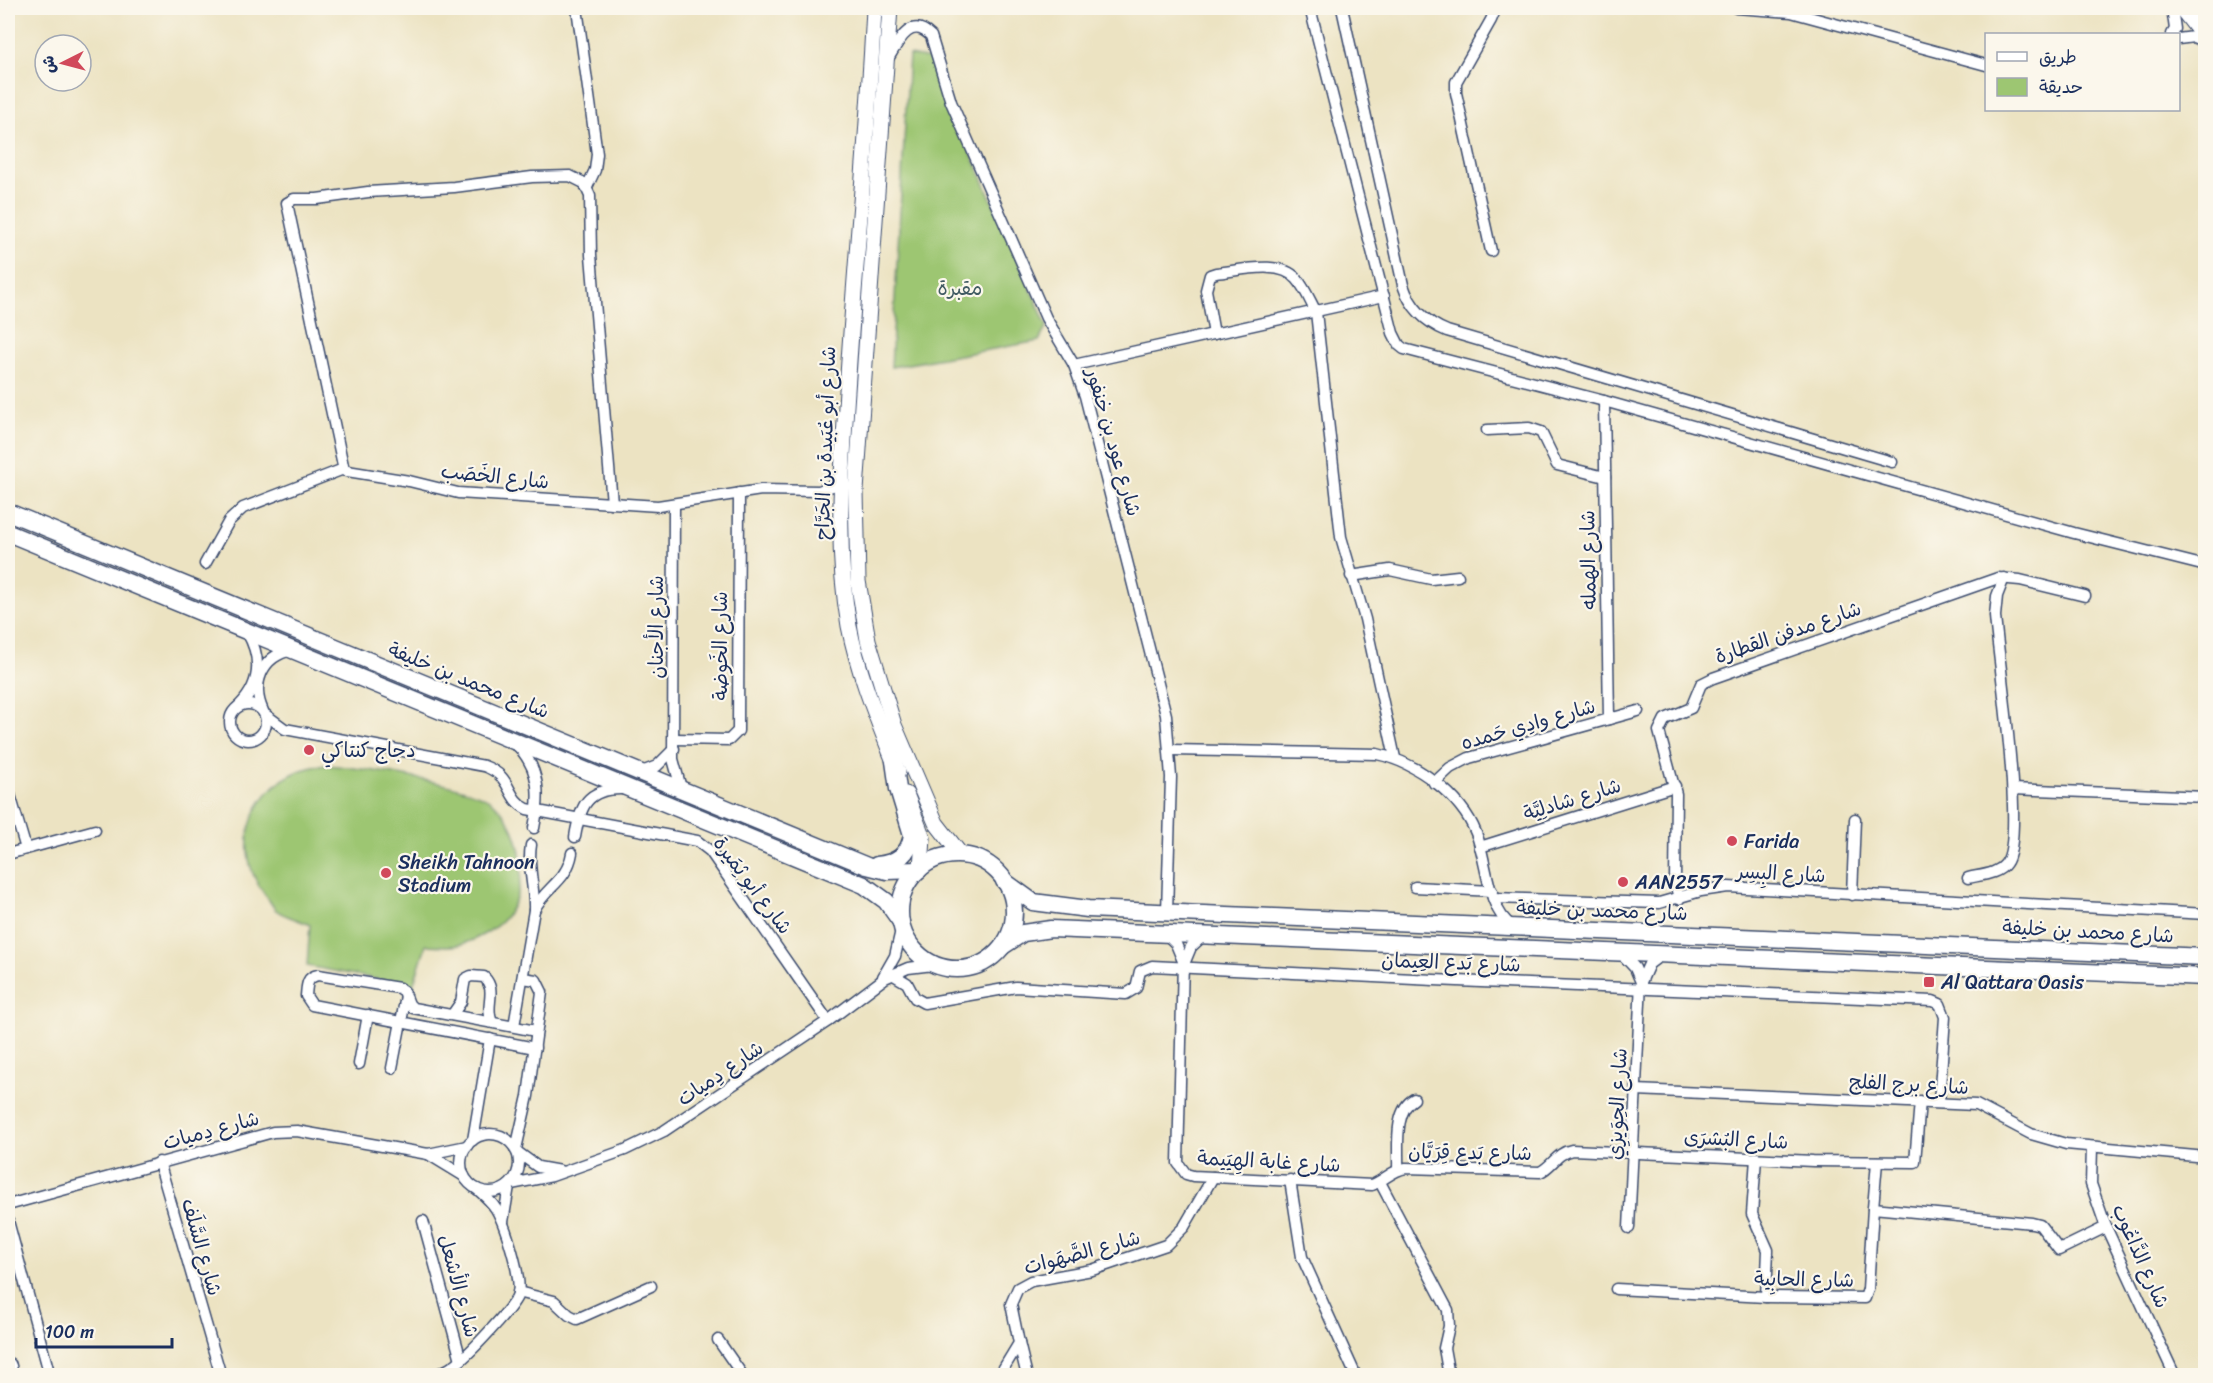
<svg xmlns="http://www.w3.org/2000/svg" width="2213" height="1383" viewBox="0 0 2213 1383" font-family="Sriracha,'Playpen Sans Arabic',sans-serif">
<rect width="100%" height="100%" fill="#fbf7ec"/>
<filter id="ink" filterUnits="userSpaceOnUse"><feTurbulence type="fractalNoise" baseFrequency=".0167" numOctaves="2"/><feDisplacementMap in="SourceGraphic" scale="12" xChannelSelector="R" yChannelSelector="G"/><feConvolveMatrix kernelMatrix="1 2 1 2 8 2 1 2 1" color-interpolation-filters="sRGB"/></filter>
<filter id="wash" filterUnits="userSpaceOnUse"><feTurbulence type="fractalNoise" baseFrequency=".008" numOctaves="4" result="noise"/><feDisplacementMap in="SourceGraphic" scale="24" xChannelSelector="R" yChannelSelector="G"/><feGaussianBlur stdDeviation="1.35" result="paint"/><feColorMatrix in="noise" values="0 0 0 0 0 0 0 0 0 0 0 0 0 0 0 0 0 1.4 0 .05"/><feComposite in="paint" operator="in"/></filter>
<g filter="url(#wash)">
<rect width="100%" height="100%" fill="#ece3c2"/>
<g fill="#9dc672" stroke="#5c7a68" stroke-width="1.5">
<polygon points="909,55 930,59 1047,326 1039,341 891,367"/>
<path d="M327,765C361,768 473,784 495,804C526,833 531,890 502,921C492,931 475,940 462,944C452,948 437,945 426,945L413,986L307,966L310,925C300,920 285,917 276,910C272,906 269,899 265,895C224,841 260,769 327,765Z"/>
</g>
</g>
<g filter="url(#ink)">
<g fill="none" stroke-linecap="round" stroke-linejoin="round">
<g stroke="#3a4a6d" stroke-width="13">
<g id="minor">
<polyline points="577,8 597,154 595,170 587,187"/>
<polyline points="1310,8 1393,333 1399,345 1404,349 1604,401 2074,533 2206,566"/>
<path d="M1342,8L1403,285C1410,307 1425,322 1447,331L1892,462"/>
<polyline points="1736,8 1791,12 1986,65"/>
<polyline points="2172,8 2175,29 2172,34"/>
<polyline points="2178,39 2194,37 2206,43"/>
<path d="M888,59C898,42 910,15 931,36L951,102L1046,318L1074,365L1085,396L1166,715L1171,777L1167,912"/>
<polyline points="1491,251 1456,93 1456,82 1491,20 1496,8"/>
<path d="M1214,334L1206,290L1210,275L1216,273C1239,271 1280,259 1297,279C1305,288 1310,301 1316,312L1341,537L1365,619L1395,758"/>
<polyline points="1074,365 1384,296"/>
<polyline points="1604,401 1609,719"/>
<polyline points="1487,430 1529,428 1541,432 1557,465 1605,477"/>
<polyline points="344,470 287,203 294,199 317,199 368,192 454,187 532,177 570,176 584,183 590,196 591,255 612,503"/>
<polyline points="674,505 673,759 681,788"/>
<polyline points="205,564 229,521 243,508 341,470 409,481 458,493 658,506 761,490 819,491 832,486 841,475"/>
<polyline points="1351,576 1390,570 1431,579 1458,576"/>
<circle cx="248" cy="722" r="18"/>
<path d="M239,706C261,684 262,658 247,632"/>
<path d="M263,711C251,685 261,656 292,650"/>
<path d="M266,715L285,729L484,766C514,777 504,797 527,809L697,841L710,851L828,1021"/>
<polyline points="674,739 729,740 738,731 739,493"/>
<path d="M518,746C541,771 540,797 534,828"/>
<path d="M1170,750L1377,754C1416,762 1461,795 1476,833C1487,860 1487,910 1512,926"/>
<polyline points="642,772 657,766 674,749"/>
<polyline points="1434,783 1450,768 1469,758 1638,711"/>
<polyline points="8,788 26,849"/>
<polyline points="2013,789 2206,797"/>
<path d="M575,837C580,806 587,788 623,789"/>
<polyline points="1480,847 1675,786"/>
<polyline points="8,854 95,830"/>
<path d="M1968,878C1980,875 1999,874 2006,863C2026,837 1998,657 1995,616L1997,596L2004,578"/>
<polyline points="1415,887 1492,891"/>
<polyline points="1852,895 1855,819"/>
<polyline points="1493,898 1659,903 1701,891 1728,887 2206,914"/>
<polyline points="1679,899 1675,882 1676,794 1659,731 1665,719 1691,708 1701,684 1713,678 1998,578 2020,580 2085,596"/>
<path d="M534,910C546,886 567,882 572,853"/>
<path d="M1165,933L1176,944L1183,961L1178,1163L1186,1174L1193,1176L1372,1185C1385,1180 1392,1170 1406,1168L1540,1172C1553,1166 1556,1153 1572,1150L1813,1161L1915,1162L1920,1101"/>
<polyline points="1621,953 1635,968 1641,982"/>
<polyline points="1184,964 1191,947 1204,935"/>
<polyline points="892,974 907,983 915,998 924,1003 1016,987 1126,994 1136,988 1140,971 1152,966 1434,980 1933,1001 1940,1004 1945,1017 1939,1102"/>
<polyline points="883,977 895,956 902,926"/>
<path d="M452,1015L461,1002L465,979L471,976L484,977C498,991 484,1006 492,1022"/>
<path d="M514,1026L534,910C535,887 527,868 531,845"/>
<path d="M535,1048L312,1005L306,996C307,986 306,977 318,975L399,988L404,991L409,1004L413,1008L536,1031"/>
<polyline points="359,1064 368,1015"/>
<polyline points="392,1068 406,996"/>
<polyline points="1636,1090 1976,1105 2031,1134 2066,1144 2206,1157"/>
<circle cx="490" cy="1163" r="29"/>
<polyline points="473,1140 490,1039"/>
<polyline points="2092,1147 2091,1184 2106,1227 2175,1376"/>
<polyline points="516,1149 528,1096 542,992 536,980 523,978"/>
<polyline points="516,1151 538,1167 560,1171"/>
<polyline points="428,1154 464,1176"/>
<polyline points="1756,1158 1752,1214 1768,1250 1766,1297"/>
<polyline points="159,1162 221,1376"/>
<path d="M1398,1169C1399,1148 1393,1111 1414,1099"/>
<polyline points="1290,1180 1302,1257 1356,1376"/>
<polyline points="1380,1182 1448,1310 1449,1326 1444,1348 1449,1376"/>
<polyline points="511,1184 552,1176 625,1150 664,1131 828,1021 885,978 908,968 933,965"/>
<polyline points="8,1205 273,1132 297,1131 428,1154 467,1146"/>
<polyline points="1873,1208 1877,1162"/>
<polyline points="8,1221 50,1376"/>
<polyline points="423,1221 461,1360"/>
<polyline points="503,1222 509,1186"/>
<polyline points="1629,1228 1641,982 1649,964 1661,955"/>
<polyline points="1616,1289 1766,1297 1865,1298 1868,1289 1873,1208 2032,1223 2040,1225 2059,1250 2106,1227"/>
<polyline points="518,1292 554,1301 569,1315 577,1319 651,1286"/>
<polyline points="718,1340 743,1376"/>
<polyline points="1019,1343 1027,1376"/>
<path d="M432,1376C440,1373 447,1371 453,1366C466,1358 514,1307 518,1294C522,1277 505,1224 496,1209C491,1201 484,1195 477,1189"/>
<polyline points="999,1376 1019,1343 1011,1304 1018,1288 1031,1281 1092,1270 1166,1245 1184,1227 1213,1177"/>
</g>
</g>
<g stroke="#3a4a6d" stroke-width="17">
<g id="secondary">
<path d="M874,8C868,136 855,263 847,391C842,470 835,547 849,626C859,677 879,723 898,772"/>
<polyline points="890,8 856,491 858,581 868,640 894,725 936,823 961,855"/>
<polyline points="2181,8 2206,40"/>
<polyline points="2198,8 2206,17"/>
<polyline points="906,794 923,838 921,868"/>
</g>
</g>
<g stroke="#3a4a6d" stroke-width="19">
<polyline id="primary" points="8,1366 10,1376"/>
</g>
<g stroke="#3a4a6d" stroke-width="19">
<g id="trunk">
<polyline points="8,512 867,866 887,871 919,870"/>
<polyline points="8,533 864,885 886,901 901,922"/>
<circle cx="957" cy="912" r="57"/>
<path d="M877,865C896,863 909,855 912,835L898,789L894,761"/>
<polyline points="1004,881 1033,902 1088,909 2206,957"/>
<polyline points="1003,946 1023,933 1051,929 2206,977"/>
</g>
</g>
<use href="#minor" stroke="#fff" stroke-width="10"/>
<use href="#secondary" stroke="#fff" stroke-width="15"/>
<use href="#primary" stroke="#fff" stroke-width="16"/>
<use href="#trunk" stroke="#fff" stroke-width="16"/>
</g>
</g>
<g fill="#d1495b" stroke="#fbf7ec" stroke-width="2">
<circle cx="309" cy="750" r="6"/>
<circle cx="1732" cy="841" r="6"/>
<circle cx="386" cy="873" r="6"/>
<circle cx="1623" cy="882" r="6"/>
<rect x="1923" y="976" width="12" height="12" rx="3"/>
</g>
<g text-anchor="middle" stroke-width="4.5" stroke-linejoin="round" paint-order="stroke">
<g font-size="20" fill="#425c64" stroke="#fbf7ec">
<text x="960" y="295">مقبرة</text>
</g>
<g font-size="20" fill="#1b2f5e" stroke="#fbf7ec">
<text transform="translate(1114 442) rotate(74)" y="7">شارع عود بن خنفور</text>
<text transform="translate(825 443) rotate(-88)" y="7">شارع أبو عُبَيدة بن الجَرَّاح</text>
<text transform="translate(495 476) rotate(6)" y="7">شارع الخَصَب</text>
<text transform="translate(1588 560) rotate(-91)" y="7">شارع الهمله</text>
<text transform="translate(656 627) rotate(-90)" y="7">شارع الأجنان</text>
<text transform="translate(1788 632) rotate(-19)" y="7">شارع مدفن القطارة</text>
<text transform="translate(720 646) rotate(-90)" y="7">شارع الخَوضة</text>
<text transform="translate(469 680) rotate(22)" y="7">شارع محمد بن خليفة</text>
<text transform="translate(1528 724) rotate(-16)" y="7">شارع وادِي حَمده</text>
<text transform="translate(1572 799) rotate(-17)" y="7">شارع شادلِيَّة</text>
<text transform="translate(1781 873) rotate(3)" y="7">شارع البِسِر</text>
<text transform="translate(753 885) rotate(53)" y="7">شارع أبو ثِمَيرة</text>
<text transform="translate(1602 910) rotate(2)" y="7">شارع محمد بن خليفة</text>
<text transform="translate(2088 931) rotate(3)" y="7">شارع محمد بن خليفة</text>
<text transform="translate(1451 962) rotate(2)" y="7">شارع بَدع العِيمان</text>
<text transform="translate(720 1073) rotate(-34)" y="7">شارع دِميات</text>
<text transform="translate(1909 1084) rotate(3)" y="7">شارع برج الفلج</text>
<text transform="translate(1617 1104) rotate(-87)" y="7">شارع الحِوَيزِي</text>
<text transform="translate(211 1130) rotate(-15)" y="7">شارع دِميات</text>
<text transform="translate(1736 1139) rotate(3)" y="7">شارع البُشرَى</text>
<text transform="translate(1470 1152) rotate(1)" y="7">شارع بَدع قِرَيَّان</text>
<text transform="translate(1269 1161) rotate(3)" y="7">شارع غابة الهِيَيمة</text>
<text transform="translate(202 1247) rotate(74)" y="7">شارع السَّلَف</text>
<text transform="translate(1082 1252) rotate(-15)" y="7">شارع الصَّهَوات</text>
<text transform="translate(2141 1256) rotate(66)" y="7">شارع الدَّاعُوب</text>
<text transform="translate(1804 1279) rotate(1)" y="7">شارع الحابِية</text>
<text transform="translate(459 1286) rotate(75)" y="7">شارع الأشعل</text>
</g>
<g font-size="20" fill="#1b2f5e" stroke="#fbf7ec" text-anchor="start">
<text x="321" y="757">دجاج كنتاكي</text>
<text x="1744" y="848">Farida</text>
<text x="398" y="869">Sheikh Tahnoon<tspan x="398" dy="23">Stadium</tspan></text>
<text x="1635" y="889">AAN2557</text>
<text x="1941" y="989">Al Qattara Oasis</text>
</g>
</g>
<rect width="2213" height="1383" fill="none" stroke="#fbf7ec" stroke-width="30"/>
<rect x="1985" y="33" width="195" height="78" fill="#fbf7ec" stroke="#a1a7b3" stroke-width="1.5"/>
<rect x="1997" y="52" width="30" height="9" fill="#ffffff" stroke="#a1a7b3" stroke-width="1.5"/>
<text x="2039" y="63" font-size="18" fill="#1b2f5e">طريق</text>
<rect x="1997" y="78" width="30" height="18" fill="#9dc672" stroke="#a1a7b3" stroke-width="1.5"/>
<text x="2039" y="93" font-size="18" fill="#1b2f5e">حديقة</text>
<g transform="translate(63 63) rotate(264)"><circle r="28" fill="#fbf7ec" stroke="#a1a7b3" stroke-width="1.5"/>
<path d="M0-4.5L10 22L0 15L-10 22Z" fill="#d1495b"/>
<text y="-9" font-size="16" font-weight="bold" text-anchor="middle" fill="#1b2f5e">ش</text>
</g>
<path d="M36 1338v9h136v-9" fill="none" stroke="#1b2f5e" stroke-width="3"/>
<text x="45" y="1338" font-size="18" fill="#1b2f5e" stroke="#fbf7ec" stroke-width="4.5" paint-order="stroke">100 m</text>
</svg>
